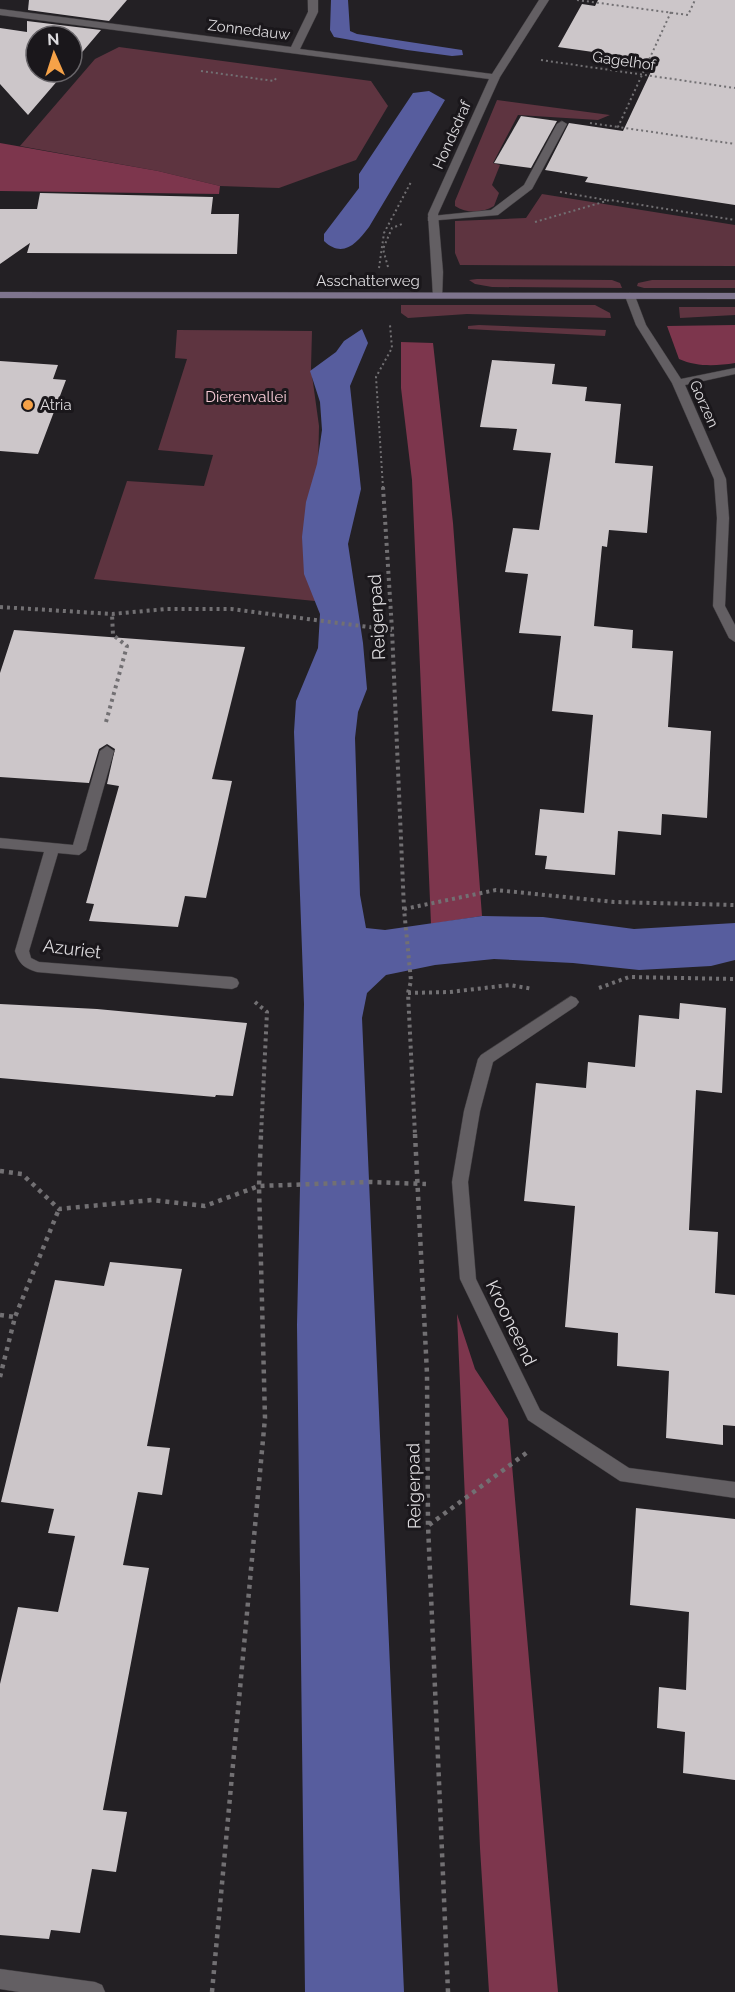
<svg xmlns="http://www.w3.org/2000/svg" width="735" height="1992" viewBox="0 0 735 1992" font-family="Raleway,sans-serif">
<rect width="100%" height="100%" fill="#232024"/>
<g fill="#5e3440">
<polygon points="119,47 371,81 388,106 356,160 279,188 220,186 158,171 20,146 95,59"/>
<path d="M497,100L610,115L598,120L518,115L493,163L500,165L492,185L499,193L494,206C482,213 467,214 455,206V201Z"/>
<polygon points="542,194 735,225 735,266 460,265 455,253 455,221 526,218"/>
<polygon points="477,279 612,280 620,283 622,288 492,287 475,284 469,280"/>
<polygon points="652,280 735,280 735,288 644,288 637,286 638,283"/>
<polygon points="401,305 595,305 610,313 611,318 467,314 408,318 401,313"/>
<polygon points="679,307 735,307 735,315 680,318"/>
<polygon points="479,325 606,330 605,336 468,329 468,326"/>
<polygon points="177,330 312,331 311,368 319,426 315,601 94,579 127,481 204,486 213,455 158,450 187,359 175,358"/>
</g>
<g fill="#7d364d">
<polygon points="0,143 158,171 220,186 219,194 0,191"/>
<path d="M735,325V363C716,366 697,367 679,359L667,326Z"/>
<polygon points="401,342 433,343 453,523 482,916 431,924 412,480 401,388"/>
<polygon points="457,1314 475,1369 508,1419 558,1992 489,1992 480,1848"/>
</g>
<g fill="#575d9e">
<polygon points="331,0 348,0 350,31 357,34 462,50 463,55 452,56 407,50 334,37 330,30"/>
<path d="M429,91L445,100L369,227C357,243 343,259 324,241V234L359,188V174L413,93Z"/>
<polygon points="362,329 368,343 350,386 361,489 348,544 363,643 367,689 358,712 355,738 360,895 366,928 385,930 482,916 543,917 634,929 735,923 735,960 711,966 639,970 573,963 494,959 435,965 386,975 367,993 362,1018 404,1992 305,1992 297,1325 304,1004 294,732 296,701 318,648 320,614 304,574 302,537 306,502 317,464 322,430 320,402 310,371 336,352 344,341"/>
</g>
<g fill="#ccc6c9">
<polygon points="29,0 127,0 109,21 28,10"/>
<polygon points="598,0 735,0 735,205 585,182 588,177 545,170 569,123 623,131 656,61 558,47 582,4 595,6"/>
<polygon points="27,21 101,30 72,64 72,36 36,36 36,72 65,72 28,115 0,84 0,28 27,32"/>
<polygon points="521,116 557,121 531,168 494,163"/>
<polygon points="40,193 213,197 211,214 239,214 237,254 27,253 30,243 0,264 0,209 37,209"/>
<polygon points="492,360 555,364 552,384 587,387 585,401 621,404 615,463 653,466 647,533 609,530 607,547 602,546 594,626 633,630 632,648 673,651 668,727 711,731 707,818 662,814 661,835 618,831 615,875 545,869 547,856 535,855 540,809 584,813 593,715 552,711 561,636 519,633 528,574 505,572 513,528 539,530 551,453 513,450 517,429 480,427"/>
<polygon points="0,361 58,365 53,379 66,380 38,454 0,451"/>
<polygon points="14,630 245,647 212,779 232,781 206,898 185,896 178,927 89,921 94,904 86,903 119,786 107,784 115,749 107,744 99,749 89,783 0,777 0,673"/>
<polygon points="680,1003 726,1008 722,1093 696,1090 689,1230 718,1232 715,1293 735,1295 735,1426 723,1425 723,1445 666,1438 669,1371 617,1366 618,1333 565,1327 575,1206 524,1201 536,1083 586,1088 588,1062 635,1067 639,1015 679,1019"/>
<polygon points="0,1004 97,1009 247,1023 233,1096 216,1095 215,1097 0,1078"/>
<polygon points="110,1262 182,1269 147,1446 170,1448 162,1495 138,1492 123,1565 149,1568 103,1810 127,1812 116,1872 92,1869 80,1933 51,1930 49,1939 0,1935 0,1684 18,1607 58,1612 75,1536 48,1533 54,1509 1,1502 55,1280 104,1286"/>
<polygon points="636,1508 735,1519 735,1780 683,1773 685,1732 657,1728 659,1687 686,1690 689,1612 630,1605"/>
</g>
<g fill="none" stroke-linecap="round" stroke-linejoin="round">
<g stroke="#3f3c3f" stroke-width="1">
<polygon id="lane" points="562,121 567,124 532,189 498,215 428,221 428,217 432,216 491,210 524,185 557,124"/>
</g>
<g stroke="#3f3c3f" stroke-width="1">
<g id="street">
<polygon points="308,0 318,0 318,12 300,49 492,74 539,0 549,0 500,77 438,214 443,272 442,298 434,298 433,296 428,214 489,79 0,15 0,9 291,47 308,12"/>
<polygon points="630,293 635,296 646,325 681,379 735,368 735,374 685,385 726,479 729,518 725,606 735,625 735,642 729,638 713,606 717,518 714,479 672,383 636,325 625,296"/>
<path d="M107,746L114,751L86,850L79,855L58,853L29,951L31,958L39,962L232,977L237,979L239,983L237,987L232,989L37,972C24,968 19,964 15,951L44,852L0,848V838L73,845L100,751Z"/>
<polygon points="571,996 576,998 579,1002 576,1006 493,1062 480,1111 468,1182 476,1279 540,1410 629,1468 735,1482 735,1498 620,1481 528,1420 460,1279 452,1182 464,1111 478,1059 481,1055"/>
<polygon points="0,1969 95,1982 102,1985 105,1992 19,1992 0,1989"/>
</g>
</g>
<g stroke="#3f3c3f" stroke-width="1">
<polygon id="secondary" points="0,292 735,293 735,299 0,298"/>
</g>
<g stroke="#727073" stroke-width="2" stroke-dasharray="2 3" stroke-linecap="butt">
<polyline points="577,0 688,15 695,0"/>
<polyline points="671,12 618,127 735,144"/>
<polyline points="541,60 735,88"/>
<polyline points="201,71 274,81 277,77"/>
<polyline points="590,123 618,127"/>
<polyline points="560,192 606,200"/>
<polyline points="535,222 610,200 735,220"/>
<polyline points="388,267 383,249 392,228 402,224"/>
<polyline points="379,268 384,233 411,182"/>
<polyline points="383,488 376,377 392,348 390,325"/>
</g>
<g stroke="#727073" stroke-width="4" stroke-dasharray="3 4" stroke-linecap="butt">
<polyline points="383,487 392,630 404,909 411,981 408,993 415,1135"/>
<polyline points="0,607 112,614 166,609 231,609 392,630"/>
<polyline points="106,722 127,646 113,635 112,614"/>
<polyline points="404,909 496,890 614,902 735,905"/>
<polyline points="599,988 629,977 735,979"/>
<polyline points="408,993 450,992 510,985 533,989"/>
<polyline points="255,1002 267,1012 261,1135"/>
</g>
<g stroke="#727073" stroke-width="4.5" stroke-dasharray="4 5" stroke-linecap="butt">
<polyline points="415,1134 427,1374 428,1525 448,1992"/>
<polyline points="0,1171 22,1174 59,1209 152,1200 205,1206 259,1186 369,1182 426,1184"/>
<polyline points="0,1315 15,1317"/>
<polyline points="0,1377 15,1317 59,1209"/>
<polyline points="429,1525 529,1451"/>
<polyline points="212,1992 265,1418 259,1186 261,1134"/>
</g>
<use href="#lane" fill="#635f63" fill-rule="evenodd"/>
<use href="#street" fill="#635f63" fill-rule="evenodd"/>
<use href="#secondary" fill="#7e748d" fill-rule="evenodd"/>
</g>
<circle fill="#f6a248" stroke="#1a171b" stroke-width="2" cx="28" cy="405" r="6"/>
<g text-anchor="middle" stroke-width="6" stroke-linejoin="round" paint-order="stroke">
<g font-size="15" fill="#dddbde" stroke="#1a171b">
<text transform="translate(249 30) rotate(7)" y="5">Zonnedauw</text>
<text transform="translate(624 61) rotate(8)" y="5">Gagelhof</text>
<text transform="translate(452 135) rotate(-66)" y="5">Hondsdraf</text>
<text x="368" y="286">Asschatterweg</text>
<text transform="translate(704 404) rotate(66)" y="5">Gorzen</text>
</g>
<g font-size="15" fill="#facdd8" stroke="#1a171b">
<text x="246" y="402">Dierenvallei</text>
</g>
<g font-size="15" fill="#dddbde" stroke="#1a171b" text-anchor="start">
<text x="40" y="410">Atria</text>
</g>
<g font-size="18" fill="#dddbde" stroke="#1a171b">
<text transform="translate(377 617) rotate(-93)" y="6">Reigerpad</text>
<text transform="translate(72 949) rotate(7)" y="6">Azuriet</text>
<text transform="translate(511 1323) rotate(64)" y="6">Krooneend</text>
<text transform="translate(414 1486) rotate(-91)" y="6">Reigerpad</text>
</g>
</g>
<g transform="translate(54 54) rotate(357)"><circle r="28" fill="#1a171b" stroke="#686569" stroke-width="1.5"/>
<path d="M0-4.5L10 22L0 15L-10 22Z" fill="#f6a248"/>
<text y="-9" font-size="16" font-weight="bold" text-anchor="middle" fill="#dddbde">N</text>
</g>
</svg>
